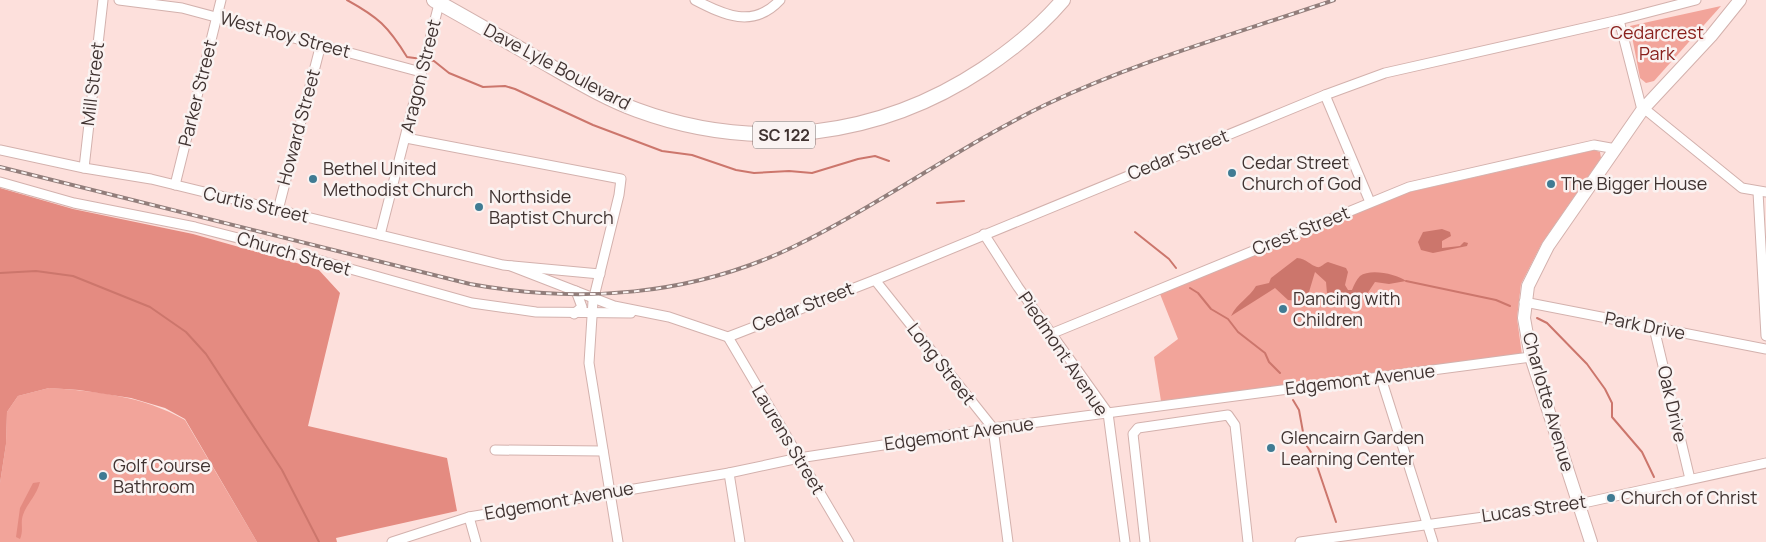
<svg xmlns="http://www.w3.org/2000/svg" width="1766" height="542" viewBox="0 0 1766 542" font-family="Manrope,sans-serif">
<rect width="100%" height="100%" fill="#fde0dc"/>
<g fill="#f2a49a">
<polygon points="1721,6 1654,81 1646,83 1640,78 1630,26"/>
<polygon points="1594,150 1600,152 1601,158 1542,243 1521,284 1517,318 1522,355 1161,401 1154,357 1178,339 1160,294 1409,192"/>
<path d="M49,388C96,391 143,396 185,420L257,542H0V483L6,444L7,412L18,396Z"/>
</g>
<g fill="#e48b81">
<polygon points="0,188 73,209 193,234 318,269 340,293 308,426 447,458 457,511 336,538 337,542 257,542 185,419 165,408 131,398 79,390 49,388 18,396 7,412 6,444 0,483"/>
<path d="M40,482C36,497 27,503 23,515C20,523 24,530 20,539L16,537L20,508L33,483Z"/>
</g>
<g fill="#cc766c">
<polygon points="1442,229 1450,232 1451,236 1442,241 1442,248 1460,246 1464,242 1468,243 1467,246 1433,253 1421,250 1418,242 1423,232"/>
<path d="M1297,258C1307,259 1310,265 1317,267C1321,268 1324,263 1328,262L1346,268L1348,272L1345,285L1348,290H1352C1354,285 1356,280 1360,276C1370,268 1397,274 1406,281L1389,284L1375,282L1365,297L1349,296L1343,302H1336L1327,293L1326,282L1315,272L1309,292L1298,301L1288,300L1275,288L1231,316C1237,303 1249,298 1256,286L1269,283L1271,278Z"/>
</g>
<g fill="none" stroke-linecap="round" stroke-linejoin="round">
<g stroke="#cc766c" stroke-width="2">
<path d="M347,0C378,17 388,26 407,57L422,59"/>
<polyline points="429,60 434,61 449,73 483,87 505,86 515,89 593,125 662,151 692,155 736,170 754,173 789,171 812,173 858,159 875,156 889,161"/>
<polyline points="937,203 964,201"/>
<polyline points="1135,232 1169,259 1176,268"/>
<polyline points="0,273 36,271 73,276 150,307 186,332 206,354 282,470 319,542"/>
<polyline points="1406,281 1496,300 1510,306"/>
<polyline points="1190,288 1198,293 1211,309 1228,319 1238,332 1265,353 1269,362 1280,373"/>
<polyline points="1537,318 1547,323 1587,364 1605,389 1612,403 1612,417 1642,452 1654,477"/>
<polyline points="1293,400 1299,410 1305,443 1314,457 1336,522"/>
</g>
<g stroke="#d3b1ad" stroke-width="11">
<g id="street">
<polyline points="119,0 182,8 421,72"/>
<path d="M695,0C724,15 753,29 780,0"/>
<polyline points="1619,20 1641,106 1742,188 1766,192"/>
<polyline points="1325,95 1370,202"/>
<polyline points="406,138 621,179 619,195 593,301 589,363 618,542"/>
<polyline points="0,150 84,168 151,179 503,265 600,274"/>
<polyline points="84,168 103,0"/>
<polyline points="0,182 74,203 195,227 261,244 472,303 536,312 631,313"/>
<polyline points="175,185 221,0"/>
<polyline points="1758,192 1766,336"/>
<polyline points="278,210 321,44"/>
<polyline points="984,234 1018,287 1108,413 1125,542"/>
<polyline points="380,235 440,0"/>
<polyline points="511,266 614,306 669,317 728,337 875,280 1325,95 1385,73 1619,20 1696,0"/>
<polyline points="875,280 993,428 1008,542"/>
<polyline points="1524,302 1766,349"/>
<polyline points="574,314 582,307 576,291"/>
<polyline points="1654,328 1690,479"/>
<polyline points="1053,333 1409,187 1594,145 1616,149"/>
<polyline points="728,337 849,542"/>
<polyline points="1381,378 1433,542"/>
<polyline points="495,450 603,451"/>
<polyline points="729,473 740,542"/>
<polyline points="469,517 476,542"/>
<polyline points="392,542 469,517 729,473 799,458 993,428 1531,357"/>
<polyline points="1145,542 1133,434 1138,428 1228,415 1235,425 1248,542"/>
<polyline points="1300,542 1579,504 1766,463"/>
</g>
</g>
<g stroke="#d3b1ad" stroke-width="14">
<polyline id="secondary" points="1591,542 1531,357 1524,318 1528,286 1548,246 1643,109 1711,36 1740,0"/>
</g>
<g stroke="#d3b1ad" stroke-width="16">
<path id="primary" d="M434,0C474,22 513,45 552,67C580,83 607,99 637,110C754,153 879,138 983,69C1013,49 1040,27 1063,0"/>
</g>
<use href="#street" stroke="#fff" stroke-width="9"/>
<use href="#secondary" stroke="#fff" stroke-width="12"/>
<use href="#primary" stroke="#fff" stroke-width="14"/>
<g stroke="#927e7b" stroke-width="4">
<path id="rail" d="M0,167L470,284C579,304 691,296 793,247C880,205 958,147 1045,105C1137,61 1238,33 1334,0"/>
</g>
<use href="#rail" stroke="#faf3f2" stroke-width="2" stroke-dasharray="5.5" stroke-linecap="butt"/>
</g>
<g fill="#407b93" stroke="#faf3f2" stroke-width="2">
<circle cx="1232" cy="173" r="5"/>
<circle cx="313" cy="179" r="5"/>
<circle cx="1551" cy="184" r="5"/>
<circle cx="479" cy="207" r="5"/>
<circle cx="1283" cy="309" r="5"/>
<circle cx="1271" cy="448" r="5"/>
<circle cx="103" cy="476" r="5"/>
<circle cx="1611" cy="498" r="5"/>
</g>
<g text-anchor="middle" stroke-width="5" stroke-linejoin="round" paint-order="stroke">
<rect fill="#faf3f2" stroke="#786d6b" stroke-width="1" x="753" y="121.5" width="62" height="27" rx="4"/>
<g font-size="16" font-weight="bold" fill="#403331">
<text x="784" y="141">SC 122</text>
</g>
<g font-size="18" fill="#89201c" stroke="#faf3f2">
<text x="1657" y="39">Cedarcrest<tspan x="1657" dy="21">Park</tspan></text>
</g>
<g font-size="18" fill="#403331" stroke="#faf3f2">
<text transform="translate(285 35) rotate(15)" y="6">West Roy Street</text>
<text transform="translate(557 67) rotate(28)" y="6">Dave Lyle Boulevard</text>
<text transform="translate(421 76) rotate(-76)" y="6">Aragon Street</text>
<text transform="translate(93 84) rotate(-83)" y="6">Mill Street</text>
<text transform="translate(198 93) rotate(-76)" y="6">Parker Street</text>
<text transform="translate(299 127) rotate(-75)" y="6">Howard Street</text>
<text transform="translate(1178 155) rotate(-22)" y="6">Cedar Street</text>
<text transform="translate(256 205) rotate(13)" y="6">Curtis Street</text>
<text transform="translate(1301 231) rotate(-22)" y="6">Crest Street</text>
<text transform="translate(294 254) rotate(16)" y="6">Church Street</text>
<text transform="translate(803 307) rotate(-21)" y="6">Cedar Street</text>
<text transform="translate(1645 326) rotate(11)" y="6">Park Drive</text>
<text transform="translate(1063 354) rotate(56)" y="6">Piedmont Avenue</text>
<text transform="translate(941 364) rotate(52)" y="6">Long Street</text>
<text transform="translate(1360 380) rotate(-7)" y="6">Edgemont Avenue</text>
<text transform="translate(1548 402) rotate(74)" y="6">Charlotte Avenue</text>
<text transform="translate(1672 404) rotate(77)" y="6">Oak Drive</text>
<text transform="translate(959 434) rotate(-8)" y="6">Edgemont Avenue</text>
<text transform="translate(788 440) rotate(59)" y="6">Laurens Street</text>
<text transform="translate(559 501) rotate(-10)" y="6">Edgemont Avenue</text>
<text transform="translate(1534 509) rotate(-8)" y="6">Lucas Street</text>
</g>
<g font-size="18" fill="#403331" stroke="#faf3f2" text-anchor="start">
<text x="1242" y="169">Cedar Street<tspan x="1242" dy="21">Church of God</tspan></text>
<text x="323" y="175">Bethel United<tspan x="323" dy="21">Methodist Church</tspan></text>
<text x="1561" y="190">The Bigger House</text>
<text x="489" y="203">Northside<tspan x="489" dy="21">Baptist Church</tspan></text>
<text x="1293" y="305">Dancing with<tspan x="1293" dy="21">Children</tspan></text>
<text x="1281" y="444">Glencairn Garden<tspan x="1281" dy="21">Learning Center</tspan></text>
<text x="113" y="472">Golf Course<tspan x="113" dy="21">Bathroom</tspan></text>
<text x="1621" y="504">Church of Christ</text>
</g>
</g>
</svg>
